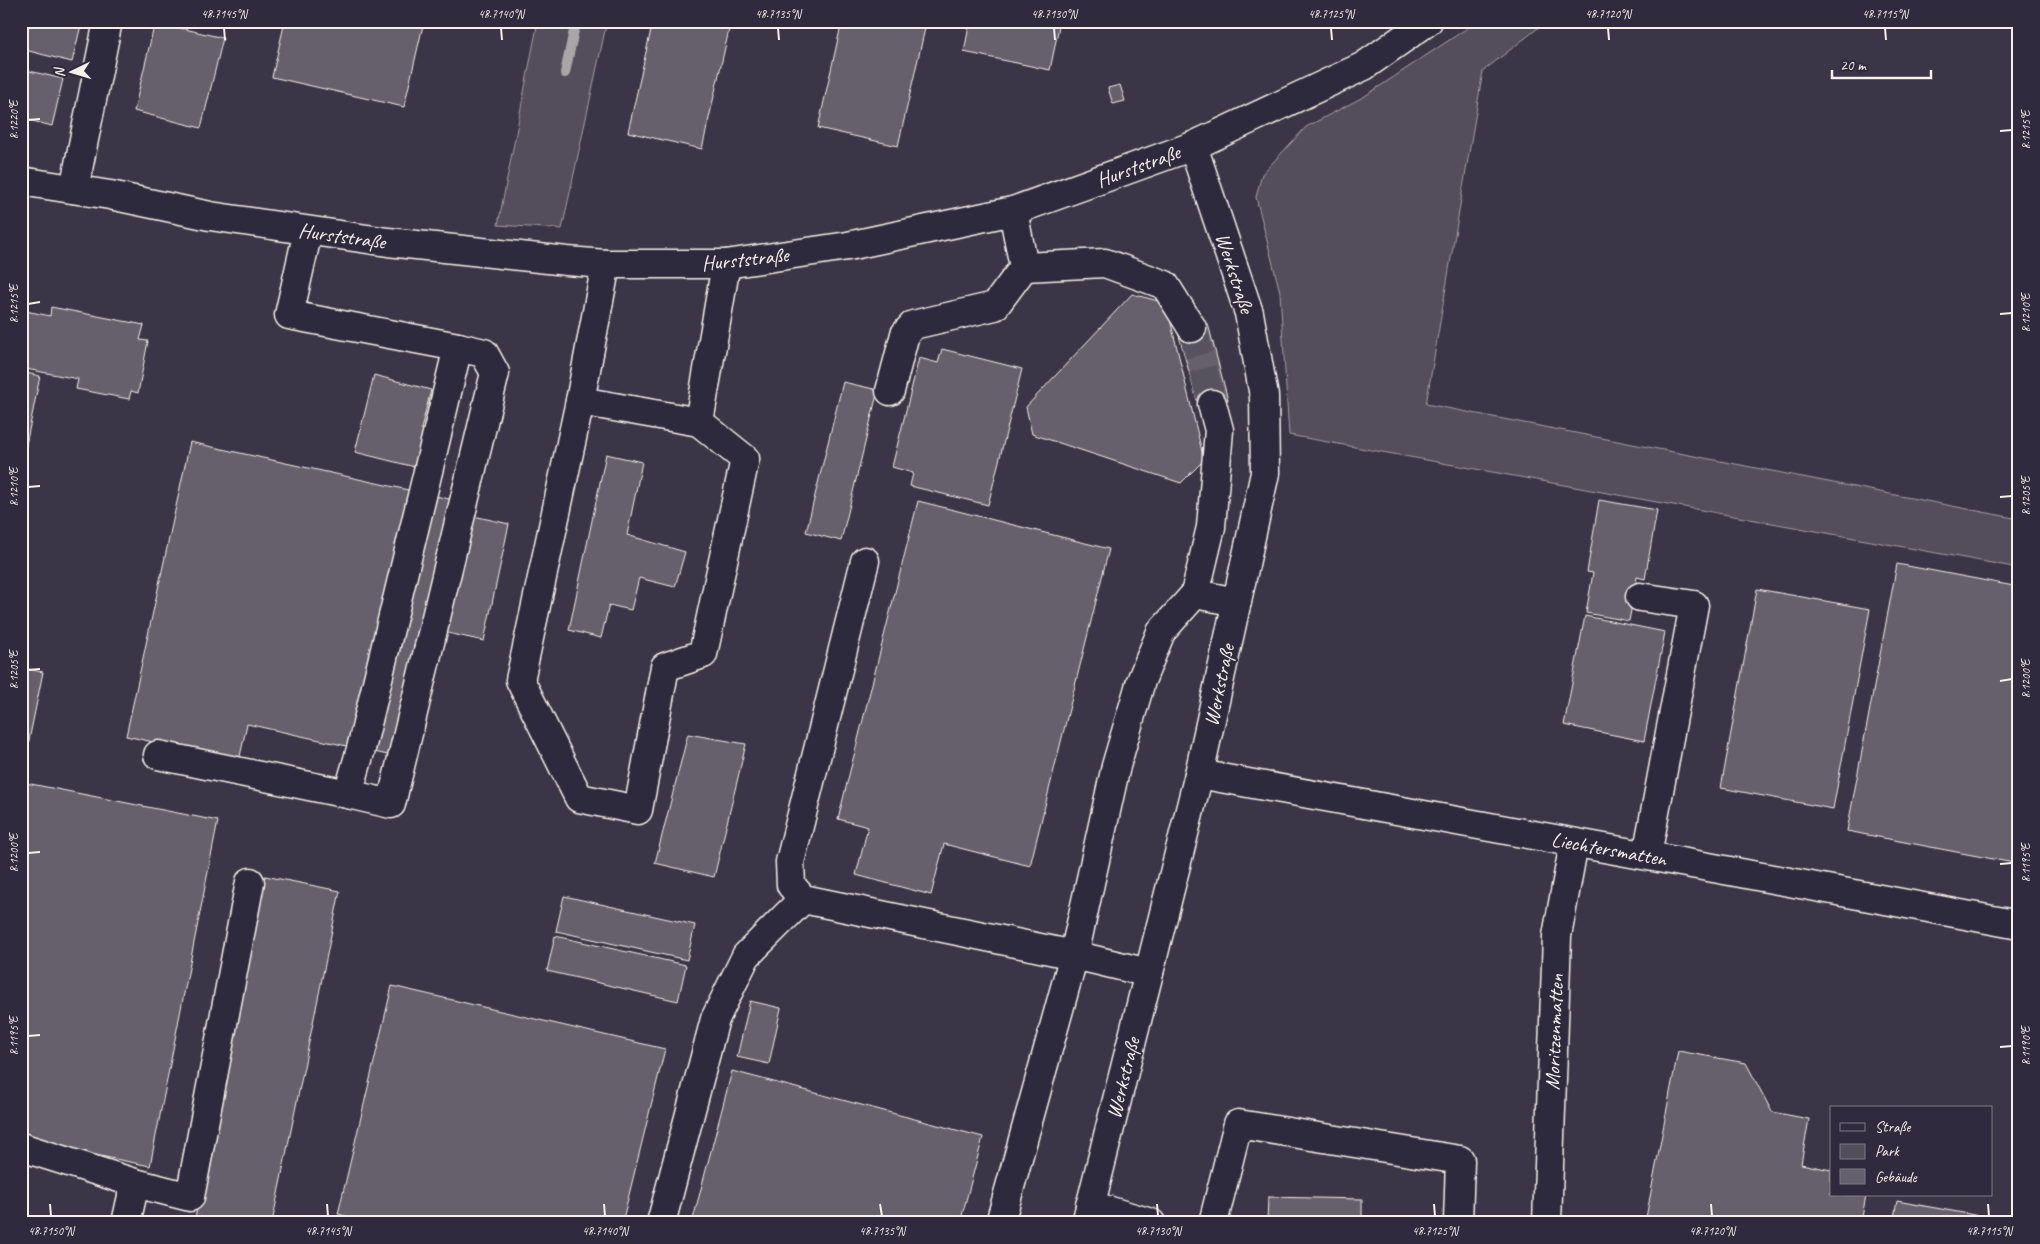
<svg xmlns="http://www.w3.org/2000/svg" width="2040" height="1244" viewBox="0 0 2040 1244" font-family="Caveat,sans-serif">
<rect width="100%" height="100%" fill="#3b3647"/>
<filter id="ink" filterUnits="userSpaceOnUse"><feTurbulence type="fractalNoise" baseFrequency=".02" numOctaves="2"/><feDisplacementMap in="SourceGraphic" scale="10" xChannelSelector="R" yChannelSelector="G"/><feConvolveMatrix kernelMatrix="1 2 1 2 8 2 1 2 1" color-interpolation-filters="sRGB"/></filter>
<g filter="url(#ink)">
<g fill="#534e5c" stroke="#a4a0a2">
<polygon points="538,21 607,21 562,229 498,225"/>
<polygon points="1478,21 1547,21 1483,71 1426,404 2019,519 2019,568 1289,435 1280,292 1256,197 1262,174 1306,127 1365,96"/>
</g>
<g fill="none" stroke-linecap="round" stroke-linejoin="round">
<polyline stroke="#aaa6a7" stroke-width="10" points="565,73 576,21"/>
</g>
<g fill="#65616c" stroke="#f4f1e8">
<polygon points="21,21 82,21 72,62 21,49"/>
<polygon points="285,21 424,21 404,107 272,77"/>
<polygon points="653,21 731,21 702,149 628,132"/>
<polygon points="842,21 913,21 926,24 898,146 818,128"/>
<polygon points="970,21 1060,21 1050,70 964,52"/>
<polygon points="155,22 223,38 201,128 134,111"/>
<polygon points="21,69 63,79 52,126 21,118"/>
<polygon points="1120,85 1125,101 1113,104 1108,88"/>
<polygon points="1132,294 1166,303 1204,460 1181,483 1032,434 1026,407"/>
<polygon points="51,307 144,325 140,340 148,341 138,393 131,391 129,399 76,389 78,379 21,368 21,310 50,316"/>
<polygon points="1208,324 1228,400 1199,408 1178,332"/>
<polygon points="942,349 1022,369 988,505 910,486 913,473 892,467 919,358 938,363"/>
<polygon points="21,372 40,376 25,450 21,449"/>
<polygon points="374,375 431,390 421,429 429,431 419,468 355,452"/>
<polygon points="843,382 878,390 841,541 806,532"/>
<polygon points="190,442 472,504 469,515 509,524 484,641 443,632 415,761 247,724 239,761 126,736"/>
<polygon points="606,454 642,462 627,535 685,552 675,587 639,578 631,610 609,605 601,638 569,630"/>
<polygon points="1599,500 1657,510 1645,579 1637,577 1629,621 1586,613 1593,573 1587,572"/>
<polygon points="918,501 1109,549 1030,866 944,844 931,895 856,875 868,827 838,819"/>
<polygon points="1897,564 2019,587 2019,864 1847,831"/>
<polygon points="1757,589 1870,609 1833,809 1721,788"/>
<polygon points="1585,616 1665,632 1644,741 1564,725"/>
<polygon points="21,668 43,672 26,755 21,754"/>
<polygon points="688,734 746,744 714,877 655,863"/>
<polygon points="21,782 218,821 150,1166 21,1140"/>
<polygon points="265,876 340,891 272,1223 194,1223"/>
<polygon points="564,896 695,925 687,960 556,931"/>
<polygon points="555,936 686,965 678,1001 547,971"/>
<polygon points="392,986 665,1049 622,1223 372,1223 338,1214"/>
<polygon points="750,1001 781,1008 769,1064 737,1057"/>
<polygon points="1678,1051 1746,1063 1772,1112 1809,1119 1801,1164 1831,1170 1831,1195 1866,1195 1861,1223 1645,1223"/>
<polygon points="732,1071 983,1137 960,1223 692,1223"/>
<polygon points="1268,1197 1362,1199 1362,1223 1267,1223"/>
<polygon points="1897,1201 2018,1223 1893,1223"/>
</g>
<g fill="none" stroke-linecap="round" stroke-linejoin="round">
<polyline stroke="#57525f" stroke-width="28" stroke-dasharray="28 14" stroke-linecap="butt" points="1192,328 1212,404"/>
<g stroke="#f4f1e8" stroke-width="31">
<g id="minor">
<polyline points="21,181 110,195 210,216 388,242 567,261 606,264 726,264 848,246 1013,211 1193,146 1364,66 1428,21"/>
<polyline points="74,189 108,21"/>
<polyline points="308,231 289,315 458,347"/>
<polyline points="606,264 580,401 520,680 579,798 638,810 665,667 703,654 745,459 699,422 726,264"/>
<polyline points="1024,267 1105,263 1165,285 1192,328"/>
<polygon points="458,347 484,353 495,373 391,804 348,794 361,749"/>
<polyline points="890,391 905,334 913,325 995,306 1024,267 1013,211"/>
<polyline points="580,401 699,422"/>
<polyline points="865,561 790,862 791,885 803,899 1074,955 1149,973"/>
<polyline points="1195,594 1211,527 1219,430 1212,404"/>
<polyline points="1640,597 1694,605 1647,855"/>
<polyline points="158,755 348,794"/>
<path d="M1199,774C1472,824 1746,873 2019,925"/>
<polyline points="21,1147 135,1183"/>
<polyline points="1090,1205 1151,1223"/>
<polyline points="126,1223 135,1183 190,1197 250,882"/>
<polyline points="661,1223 715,1019 746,956 803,899"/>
<polyline points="1000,1223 1074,955 1116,766 1141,681 1161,632 1195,594 1237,602"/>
<polyline points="1086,1223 1199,774 1265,473 1264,396 1249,313 1193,146"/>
<polyline points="1213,1223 1238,1124 1460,1160 1458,1223"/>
<polyline points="1547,1223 1557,936 1574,843"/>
</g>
</g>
<use href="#minor" stroke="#2f2a3d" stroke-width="28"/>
</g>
</g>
<path fill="none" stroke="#f4f1e8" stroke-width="2" d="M224,28L225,40M501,28L502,40M778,28L779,40M1054,28L1055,40M1331,28L1332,40M1608,28L1609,40M1885,28L1886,40M28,120L40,119M2000,131L2012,130M28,304L40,302M2000,314L2012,313M28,487L40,486M2000,497L2012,496M28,670L40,669M2000,681L2012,679M28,853L40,852M2000,864L2012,863M28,1036L40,1035M2000,1047L2012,1046M50,1204L51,1216M327,1204L328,1216M604,1204L605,1216M880,1204L882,1216M1157,1204L1158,1216M1434,1204L1435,1216M1711,1204L1712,1216M1988,1204L1989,1216"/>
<g text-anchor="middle" stroke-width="4" stroke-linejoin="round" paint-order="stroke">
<g font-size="21" fill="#f4f1e8" stroke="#2f2a3d">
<text transform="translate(1138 166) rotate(-20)" y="7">Hurststraße</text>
<text transform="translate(342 236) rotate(8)" y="7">Hurststraße</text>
<text transform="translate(745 259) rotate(-6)" y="7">Hurststraße</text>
<text transform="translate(1235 273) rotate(72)" y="7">Werkstraße</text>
<text transform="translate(1219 685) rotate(-78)" y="7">Werkstraße</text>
<text transform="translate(1609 849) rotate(10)" y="7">Liechtersmatten</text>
<text transform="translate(1554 1032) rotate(-88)" y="7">Moritzenmatten</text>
<text transform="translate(1123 1078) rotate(-76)" y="7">Werkstraße</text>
</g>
</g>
<rect width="2040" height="1244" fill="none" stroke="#2f2a3d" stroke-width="55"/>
<rect x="1830" y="1106" width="162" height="90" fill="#2f2a3d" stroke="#7e7a81"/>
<rect x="1840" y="1123" width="25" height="8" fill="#2f2a3d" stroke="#7e7a81"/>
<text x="1875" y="1132" font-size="15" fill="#f4f1e8">Straße</text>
<rect x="1840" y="1144" width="25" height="15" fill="#534e5c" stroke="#7e7a81"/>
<text x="1875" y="1156" font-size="15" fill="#f4f1e8">Park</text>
<rect x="1840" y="1169" width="25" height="15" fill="#65616c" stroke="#7e7a81"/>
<text x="1875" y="1182" font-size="15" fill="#f4f1e8">Gebäude</text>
<g transform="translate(72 72) rotate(265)" stroke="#2f2a3d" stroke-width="4" paint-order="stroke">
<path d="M0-4L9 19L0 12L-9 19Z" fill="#f4f1e8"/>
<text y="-8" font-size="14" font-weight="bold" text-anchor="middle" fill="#f4f1e8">N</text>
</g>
<path d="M1832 70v8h99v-8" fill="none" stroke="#f4f1e8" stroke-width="2.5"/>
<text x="1840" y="70" font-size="15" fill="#f4f1e8" stroke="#2f2a3d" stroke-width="4" paint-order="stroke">20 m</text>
<rect x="28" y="28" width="1984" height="1188" fill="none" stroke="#f4f1e8" stroke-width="2"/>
<g font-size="12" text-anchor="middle" fill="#f4f1e8">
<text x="224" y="18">48.7145°N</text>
<text x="501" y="18">48.7140°N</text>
<text x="778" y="18">48.7135°N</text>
<text x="1054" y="18">48.7130°N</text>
<text x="1331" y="18">48.7125°N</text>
<text x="1608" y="18">48.7120°N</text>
<text x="1885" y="18">48.7115°N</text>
<text transform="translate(14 120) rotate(-90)" y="4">8.1220°E</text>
<text transform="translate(2026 130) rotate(-90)" y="4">8.1215°E</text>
<text transform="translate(14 304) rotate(-90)" y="4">8.1215°E</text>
<text transform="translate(2026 313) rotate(-90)" y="4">8.1210°E</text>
<text transform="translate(14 487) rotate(-90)" y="4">8.1210°E</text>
<text transform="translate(2026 496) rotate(-90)" y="4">8.1205°E</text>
<text transform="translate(14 670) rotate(-90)" y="4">8.1205°E</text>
<text transform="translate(2026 679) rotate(-90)" y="4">8.1200°E</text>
<text transform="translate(14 853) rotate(-90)" y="4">8.1200°E</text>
<text transform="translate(2026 863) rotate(-90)" y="4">8.1195°E</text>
<text transform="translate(14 1036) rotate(-90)" y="4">8.1195°E</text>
<text transform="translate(2026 1046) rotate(-90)" y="4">8.1190°E</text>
<text x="51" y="1235">48.7150°N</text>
<text x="328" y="1235">48.7145°N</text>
<text x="605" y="1235">48.7140°N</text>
<text x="882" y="1235">48.7135°N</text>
<text x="1158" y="1235">48.7130°N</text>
<text x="1435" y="1235">48.7125°N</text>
<text x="1712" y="1235">48.7120°N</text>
<text x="1989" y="1235">48.7115°N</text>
</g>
</svg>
